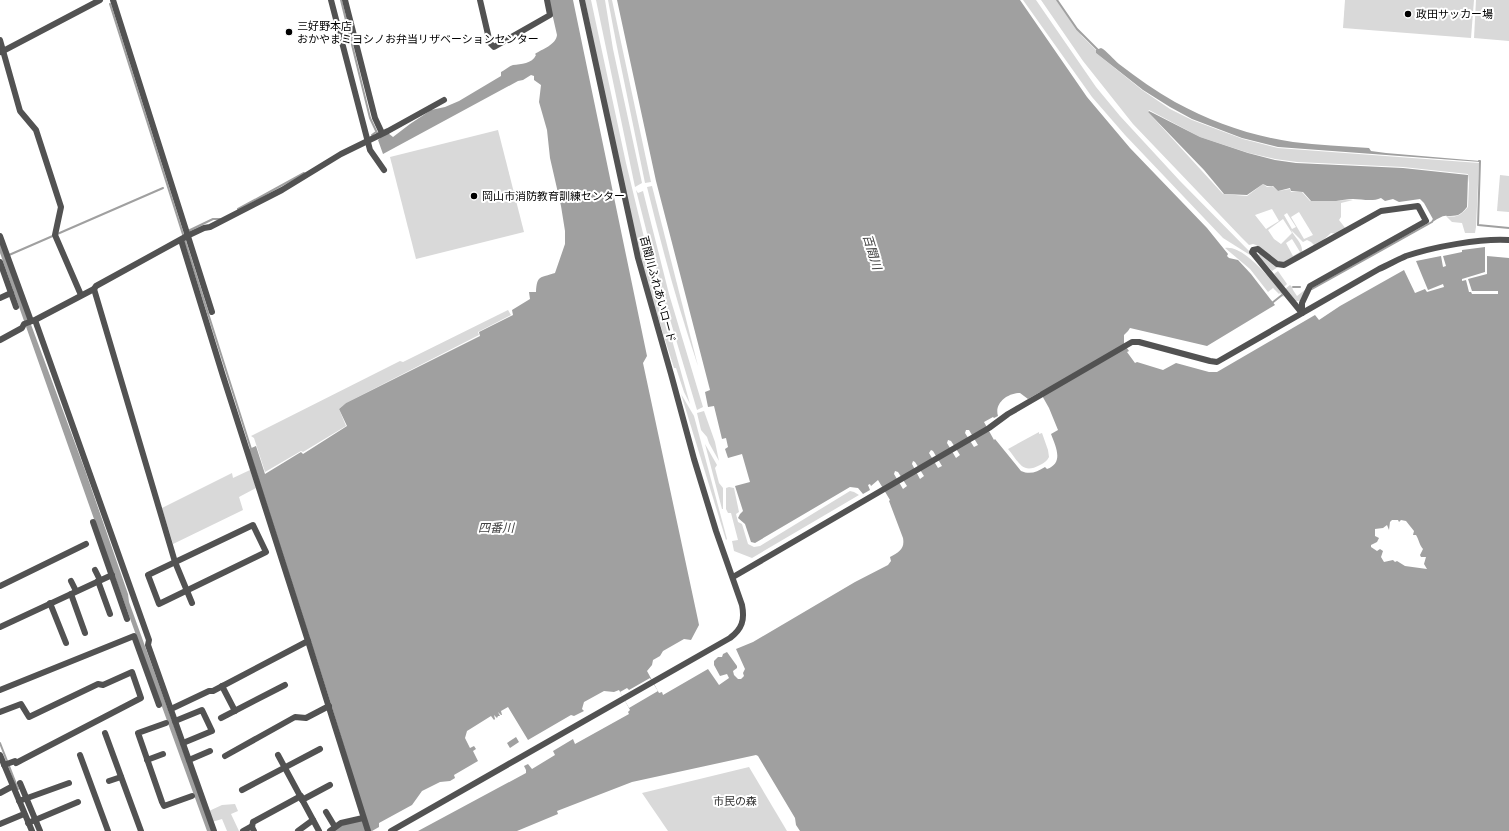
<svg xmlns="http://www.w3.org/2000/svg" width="1509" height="831" viewBox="0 0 1509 831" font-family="Quicksand,'Noto Sans JP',sans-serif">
<rect width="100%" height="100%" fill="#fff"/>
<g fill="#d9d9d9" fill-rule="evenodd">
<polygon points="585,0 591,0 626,163 649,258 690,404 684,392 676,368 674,368 649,289 633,231"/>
<polygon points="596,0 605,0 613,49 642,183 635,187"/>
<polygon points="608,0 612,0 651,182 645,183 616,42"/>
<polygon points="1023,0 1036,0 1096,87 1120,116 1180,181 1253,255 1250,255 1223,238 1125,135 1092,97"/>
<path d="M1041,0H1056L1082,36L1096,50V53L1142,90L1170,109L1192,120L1243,139L1278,148L1479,163L1476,227L1475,233H1465L1462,223L1452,222L1446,216C1457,218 1461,215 1468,207L1469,183L1468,174L1403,167L1297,162L1275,159L1249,153L1200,137L1149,110L1148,112L1223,194L1247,196L1263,184L1267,187L1272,186L1278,191L1290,189L1291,192H1302L1310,201L1353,200L1341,203V217L1339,220L1346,229L1337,234L1331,233L1321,242L1315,246L1311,242L1307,240L1303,242L1291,230C1295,238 1303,243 1302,252L1282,263H1279L1256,245L1253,244L1249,245L1241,237L1133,124L1083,61ZM1272,209L1279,221L1266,229L1255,215ZM1299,212L1313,235L1304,239L1291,217ZM1287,213L1296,227L1292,229L1284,215ZM1283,219L1292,233L1281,244L1274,239L1268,230ZM1292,239L1300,252L1293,256L1286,243Z"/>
<polygon points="1345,0 1474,0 1471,38 1343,28"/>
<polygon points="1476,0 1509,0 1509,41 1474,38"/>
<polygon points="498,130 524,232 416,259 390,157"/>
<polygon points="1500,175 1509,176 1509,212 1497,211"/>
<path d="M652,186L698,366C678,307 662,248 647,187Z"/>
<polygon points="636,190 638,193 643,191 669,294 703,407 697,410 663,296"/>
<path d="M1225,248C1245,245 1273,282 1284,296L1283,297L1280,293L1279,294L1273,288L1268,292L1250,269Z"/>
<polygon points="1261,253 1278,267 1272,271 1258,255"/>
<polygon points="1278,271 1287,284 1284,287 1274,274"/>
<polygon points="1290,285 1292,287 1293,290 1297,296 1306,289 1300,301 1295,301 1285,289"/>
<polygon points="508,310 511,315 478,332 479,335 346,403 339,409 346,426 303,452 301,451 265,472 254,438 251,436 400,361 403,362"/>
<polygon points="681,394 694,416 727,539 726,540"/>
<polygon points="704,411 715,442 719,461 709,443 707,437 701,430 697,413"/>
<path d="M1039,432V434L1042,433L1048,450L1049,457C1047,461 1044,463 1040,465C1022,475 1019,462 1008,449Z"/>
<polygon points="705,444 717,465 715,468 719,483 723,488 723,509 722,509"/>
<polygon points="250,470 256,488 239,497 243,510 173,544 162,508 232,473 233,478"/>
<polygon points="729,487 734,488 739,512 736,514 738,522 742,524 748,544 754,547 760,546 850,491 854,492 859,495 752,558 734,551 732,541 738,540 731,513 728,513 726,509 726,488"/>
<polygon points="749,767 787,831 668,831 642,793"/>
<polygon points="235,804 238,811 231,814 239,831 227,831 222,819 212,822 209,811 222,805"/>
</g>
<g fill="#a0a0a0" fill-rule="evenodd">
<path d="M549,0H573L647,356L643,363L698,620L699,625L691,640L684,639L663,651L660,656L653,660L652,665L647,671L659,693L662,692L663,695L708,669L719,685L729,678L727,674L720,676L714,665V661L718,657H722L723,654L727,652L737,666V668L733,671L734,675L738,679H741L744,676L743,673L745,669L736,649L753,642L855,582L888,565L891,561L890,557C899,552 905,549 903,538L889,501L890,500L878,480L871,486L870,484L868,485L870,490L863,494L858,488L850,487L755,543L751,542L745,524L738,518L740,514L743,511L735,486L750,482L742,454L728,458L725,449L728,447L726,438L722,439L714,406L708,407L705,392L710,390L656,181L617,0H1020L1087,97L1130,148L1207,228L1228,254L1227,256L1229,258L1238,260L1251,274L1275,305L1207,346L1130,328L1128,331L1124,335V344L1129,351L1127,352L1135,363L1137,362L1163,370L1176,363L1209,372H1217L1315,315L1319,320L1340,306L1404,270L1415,293L1425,289L1427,292L1444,287L1443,284L1428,290L1416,261L1441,256L1443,267L1446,266L1443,256L1462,252V250L1485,247V272L1462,279V281L1466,280L1469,292H1471L1472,294H1498V291H1472L1468,279L1487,274V256L1509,258V831H800L796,825L795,818L758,756L756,755L632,782L557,811L558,814L517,831H418L526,773V770L524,766L528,764L532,769L555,755L553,751L573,739L575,744L629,714L628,712L630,710L619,690L614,692L604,691L584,702L582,709L584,711L574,716L571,715L528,740L508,707L501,711L502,715H501L498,712L500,716H498L497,718L494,715L495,719L494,720L491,716L467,731L465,738L470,748L474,746L476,749L473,751L478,761L454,775L455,778L450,781L440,782L422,791L412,805L379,823V827L372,831H333L343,824L366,819L331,704L249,449L256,446L265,474L301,452L303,454L347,426L339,409L346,403L480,336L479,332L513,315L512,310L530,299L529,292H536C537,275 540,278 555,273L565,244V231L561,206L550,158L547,130L539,102L541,85L534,80V76L531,75L523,80L518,81L383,154L378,140L381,137L388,133L393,137L410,124L431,110L445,107L459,101L501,76V72C505,70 509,66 513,65C521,64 532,64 536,55L535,54C542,49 556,45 557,35ZM1040,392L1049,408L1058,430L1051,434C1056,447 1064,463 1047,469L1045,467C1037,472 1030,475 1021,471L995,439L994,440L984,422L993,417L994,418L998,416C994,403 1008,393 1020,393L1028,399ZM966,430H969L978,445L974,447L965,433ZM948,440L951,441L960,455L956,458L947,443ZM931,450L933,451L942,466L938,468L929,453ZM913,461L915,462L924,476L920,479L912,464ZM895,471L898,472L907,486L903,489L894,474ZM1392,520H1398L1399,522L1401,520L1406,521L1414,531L1413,535H1416C1419,540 1419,544 1423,549L1420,555L1421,557H1426L1424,564L1427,569L1405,566L1397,561L1395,562L1393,560L1384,562L1381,557L1383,551L1380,549L1377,551L1371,547V545L1377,542L1379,538L1375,536V529L1383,528L1387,525L1389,530L1390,522Z"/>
<path d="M1101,48C1106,50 1114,60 1119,64C1137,78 1156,91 1175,102C1212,122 1251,136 1293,142C1318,145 1344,146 1369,148L1371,151L1386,153L1480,161L1481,162L1278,147L1242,138L1192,119L1170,107L1143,90L1096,53V50Z"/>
<path d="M1149,111L1200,137L1248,153L1275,160L1296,163L1403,168L1468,175L1467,207C1460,216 1457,216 1447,216C1443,215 1438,219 1434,221L1424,203L1420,199L1399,202L1393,199L1385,201L1381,198C1372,202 1362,199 1353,199C1347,199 1342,200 1336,201C1328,201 1319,201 1311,201L1303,192L1291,191L1290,188L1278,191L1273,186H1267L1263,184L1247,195L1224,194L1204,170L1148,112Z"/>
<polygon points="0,241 85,470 128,594 129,602 212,831 207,831 94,519 0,253"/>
<polygon points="516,737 519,742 510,748 507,743"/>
</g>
<polygon fill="#fff" points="650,678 658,691 629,708 620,692 627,688 629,690"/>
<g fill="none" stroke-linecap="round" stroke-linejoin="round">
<g stroke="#a0a0a0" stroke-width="2">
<polyline points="341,0 370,118 378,135"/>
<polyline points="1057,0 1077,29 1098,50"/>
<polyline points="110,4 251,449"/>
<polyline points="372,135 376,132"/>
<polyline points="1479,161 1480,161 1478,225 1509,228"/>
<polyline points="238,209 304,173"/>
<polyline points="188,231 213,219 220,219"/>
<polyline points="9,255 163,188"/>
<polyline points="1293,287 1300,287"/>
<polyline points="1312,289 1432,222 1434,219"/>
<polyline points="1272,303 1282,295"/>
<polyline points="0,743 18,789"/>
</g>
<g stroke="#525252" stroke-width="6">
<polyline points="113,0 212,312"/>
<polyline points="331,0 370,150 384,170"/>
<polyline points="345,0 375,118 382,133"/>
<polyline points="480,0 490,43 494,47 550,15 547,0"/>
<polyline points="0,40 20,111 36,130 61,207 55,235 81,295"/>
<polyline points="1,52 100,0"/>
<polygon points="1418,206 1426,221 1310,286 1302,303 1302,313 1252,252 1253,250 1258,249 1277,264 1284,265 1381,211"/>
<polyline points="0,236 31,321"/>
<polyline points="181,240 223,376 308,641 368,831"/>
<polyline points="0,262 16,307"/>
<polyline points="94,289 175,562 192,603"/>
<polyline points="0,298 11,293"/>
<polyline points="35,320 149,640 148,645 214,831"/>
<polyline points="0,340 22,328 24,324 35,320 94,289 96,286 187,236 204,228 210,227 282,190 341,154 388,131 444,100"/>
<polyline points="93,522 127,619"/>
<polygon points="253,525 266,552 159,604 148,575"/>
<polyline points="95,570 100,580"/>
<path d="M733,577L989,428L1008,414L1132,342H1139L1210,361L1217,362L1379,269C1388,265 1397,260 1406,256C1433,247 1481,238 1509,240"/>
<polyline points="71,581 76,591"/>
<polyline points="98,581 110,614"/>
<polyline points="0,586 86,544"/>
<polyline points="71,594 85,633"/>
<polyline points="50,603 66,643"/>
<polyline points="0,627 112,575"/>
<polyline points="222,686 235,711"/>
<polyline points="0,690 134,636 159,705"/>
<polyline points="171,709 209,691 213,691 308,641"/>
<polyline points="0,712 21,704 29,717 98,684 103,685 132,672 141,698 16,763 15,761 4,765"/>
<polyline points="221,718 285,685"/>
<polyline points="175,721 202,710 212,731 183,743"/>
<polyline points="166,723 138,733 162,802 164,806 192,796"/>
<polyline points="105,733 141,831"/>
<polyline points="0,755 32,831"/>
<polyline points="80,755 108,831"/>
<polyline points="278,755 319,831"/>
<polyline points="225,756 295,717 306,718 329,706"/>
<polyline points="147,760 163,754"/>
<polyline points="189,760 210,751"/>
<polyline points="109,781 121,777"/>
<polyline points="20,783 40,831"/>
<polyline points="242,790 320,749"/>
<polyline points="0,793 13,786"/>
<polyline points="302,800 330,785"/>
<polyline points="19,801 69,783"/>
<polyline points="326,812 335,827"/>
<polyline points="28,823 78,802"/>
<polyline points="0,824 24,814"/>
<polyline points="243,831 252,826"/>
<polyline points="254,831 252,827 253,822 301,796"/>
<polyline points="298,831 313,820"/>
<polyline points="330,831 341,823 363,818"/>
<path d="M391,831L730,638C742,629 745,620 742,605L716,531L694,459L671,374L638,258L582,0"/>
</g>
</g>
<g fill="#000" stroke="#fff" stroke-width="1.5">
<circle cx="1408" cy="14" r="4"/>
<circle cx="289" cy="32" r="4"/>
<circle cx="474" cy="196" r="4"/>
</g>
<g text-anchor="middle" stroke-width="4" stroke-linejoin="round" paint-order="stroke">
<g font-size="11" fill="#000" stroke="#fff" text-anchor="start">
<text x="1416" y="18">政田サッカー場</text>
<text x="297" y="30">三好野本店<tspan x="297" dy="13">おかやまミヨシノお弁当リザベーションセンター</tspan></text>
<text x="482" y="200">岡山市消防教育訓練センター</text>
</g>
<g font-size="11" fill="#000" stroke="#fff">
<text transform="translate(658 289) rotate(75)" y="4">百間川ふれあいロード</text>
</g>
<g font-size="11" fill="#303030" stroke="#fff">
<text x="735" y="805">市民の森</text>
</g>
<g font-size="12" font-style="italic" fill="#414141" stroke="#fff">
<text transform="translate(872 252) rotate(73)" y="4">百間川</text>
<text x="496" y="532">四番川</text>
</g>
</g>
</svg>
